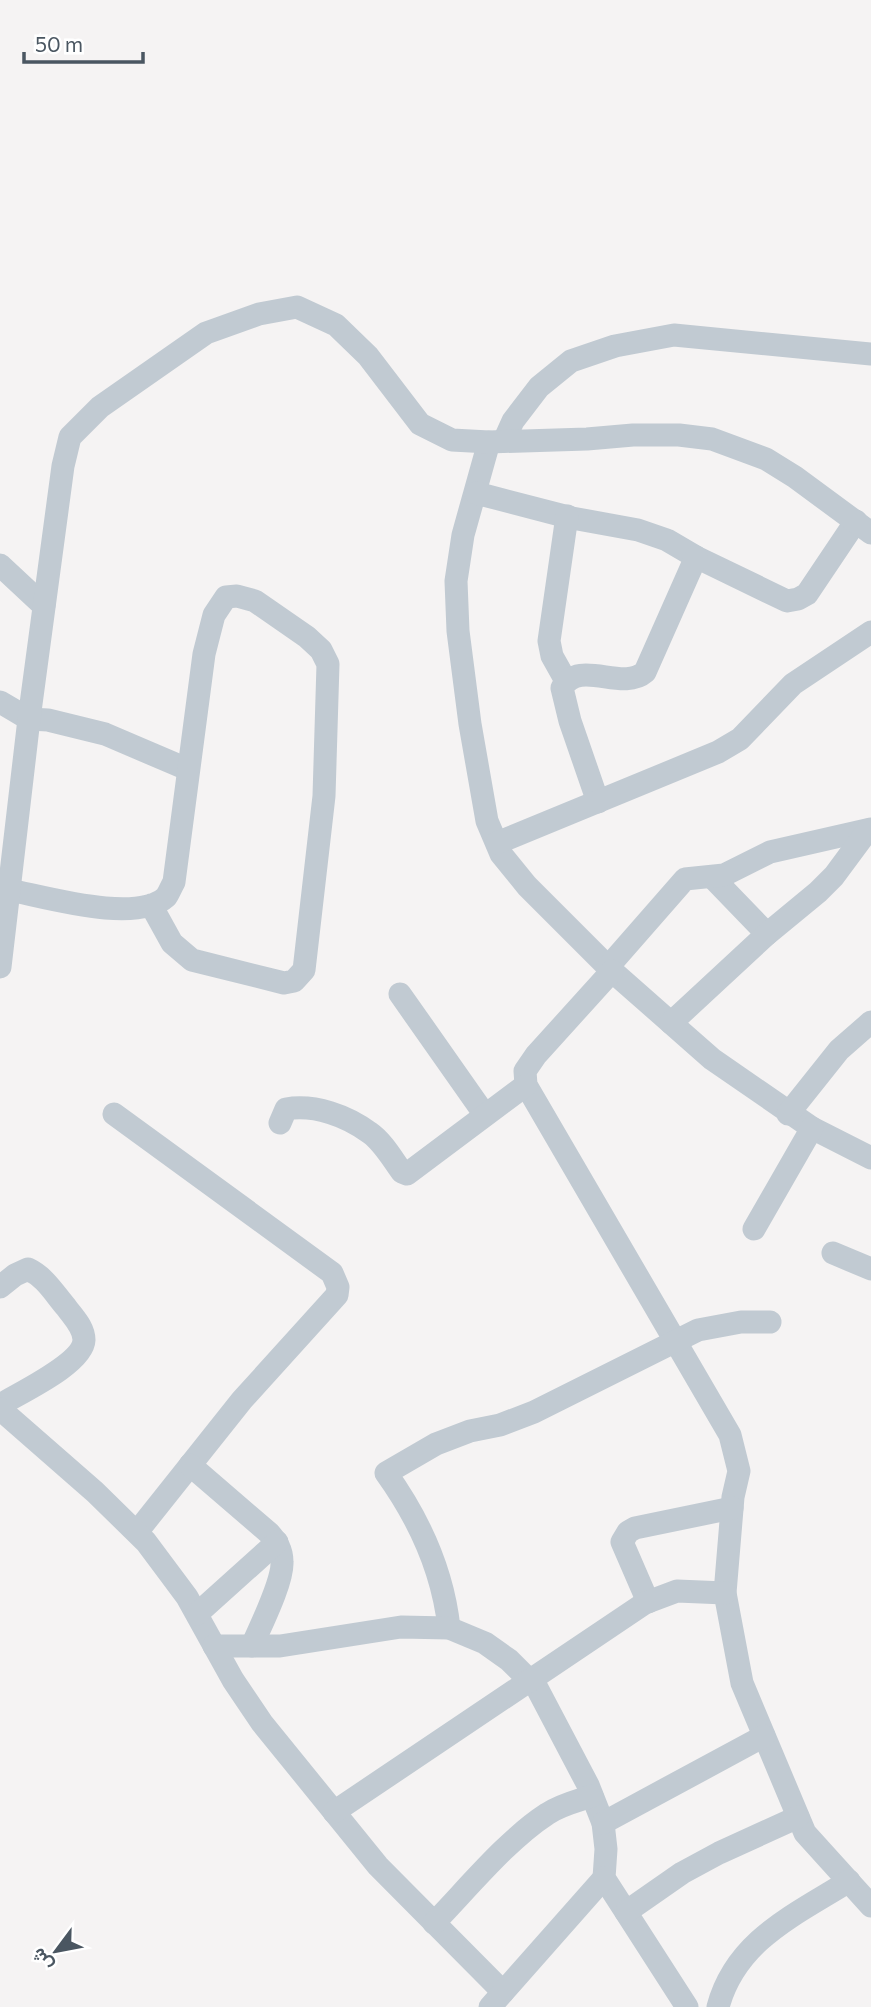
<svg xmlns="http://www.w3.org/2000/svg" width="871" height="2007" viewBox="0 0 871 2007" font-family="Commissioner,Vazirmatn,sans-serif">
<rect width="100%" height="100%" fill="#f5f3f3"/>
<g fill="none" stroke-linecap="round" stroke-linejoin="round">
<g stroke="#c1cad2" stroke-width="23">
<polyline points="504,441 513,421 539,387 571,361 615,346 674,335 871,354"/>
<polyline points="489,442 463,535 456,581 458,631 470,724 487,821 501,854 527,886 612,971 712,1059 812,1128 871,1158"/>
<polyline points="476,493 572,518 638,530 667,540 696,557 787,601 798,599 807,594 856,521"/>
<polyline points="0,565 44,606"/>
<polyline points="566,681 552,656 549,641 567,516"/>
<polyline points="0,702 29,719 48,720 105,734 187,769"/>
<path d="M598,802L570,721L562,688C579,658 622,692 645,672L696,557"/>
<polyline points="497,843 718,752 740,739 793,684 871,632"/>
<polyline points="712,877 767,934"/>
<path d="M9,890C46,897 136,924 166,897C169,893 171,887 174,882L204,654L214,615L226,597L237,596L255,601L307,637L321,650L328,664L324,796L304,970L294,981L284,983L192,960L172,943L151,905"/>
<polyline points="0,967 29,719 63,466 70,437 100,407 206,333 259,314 297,307 336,325 368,356 420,424 452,440 489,442 587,439 633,435 679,435 712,439 766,459 795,477 871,533"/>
<polyline points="608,967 685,879 724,875 770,852 871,829"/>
<polyline points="612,971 536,1055 525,1071 526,1085 730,1435 739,1471 733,1497 725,1593 742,1683 805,1833 871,1906"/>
<polyline points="400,994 485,1115"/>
<polyline points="671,1023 767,934 818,892 834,876 868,830"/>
<polyline points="114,1114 332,1273 338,1287 337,1295 242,1400 137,1532"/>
<polyline points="788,1114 839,1050 871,1022"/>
<path d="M280,1123L286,1109C315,1104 347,1116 370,1133C383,1142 393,1160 402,1172L407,1174L526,1085"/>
<polyline points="754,1229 812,1128"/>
<polyline points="833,1253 871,1269"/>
<path d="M0,1287L15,1275L28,1269C45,1277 54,1293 66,1307C73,1317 84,1327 84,1340C83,1364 19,1393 0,1405"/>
<polyline points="0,1409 95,1492 146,1542 187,1597 233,1680 262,1723 378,1866 503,1992"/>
<path d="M190,1465L269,1533C277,1542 282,1550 282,1562C283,1582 260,1627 252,1646"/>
<polyline points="648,1602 622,1542 628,1532 635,1528 732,1508"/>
<polyline points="197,1614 277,1542"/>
<path d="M449,1628C443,1572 419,1519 386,1473L436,1444L470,1431L500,1425L534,1412L698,1330L741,1322H770"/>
<polyline points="214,1646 280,1646 401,1627 449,1628 485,1643 509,1660 537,1688 588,1785 603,1823 606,1849 604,1878 687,2007"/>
<polyline points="334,1812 645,1603 677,1591 725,1593"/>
<polyline points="603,1823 764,1736"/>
<polyline points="626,1912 682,1873 719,1853 798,1817"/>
<path d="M434,1923C468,1888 507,1840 547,1814C560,1805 577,1801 592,1796"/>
<polyline points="490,2007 604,1878"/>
<path d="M718,2007C736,1940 795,1915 849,1881"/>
</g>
</g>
<g transform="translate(56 1951) rotate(238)" stroke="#ffffff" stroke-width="5" paint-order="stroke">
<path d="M0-5L12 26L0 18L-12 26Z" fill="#4a5661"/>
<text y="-10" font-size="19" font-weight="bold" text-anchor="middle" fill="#4a5661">ش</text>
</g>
<path d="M24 52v10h119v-10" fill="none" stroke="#4a5661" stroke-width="3.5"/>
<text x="35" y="52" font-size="21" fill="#4a5661" stroke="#ffffff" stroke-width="5" paint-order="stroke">50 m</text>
</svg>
